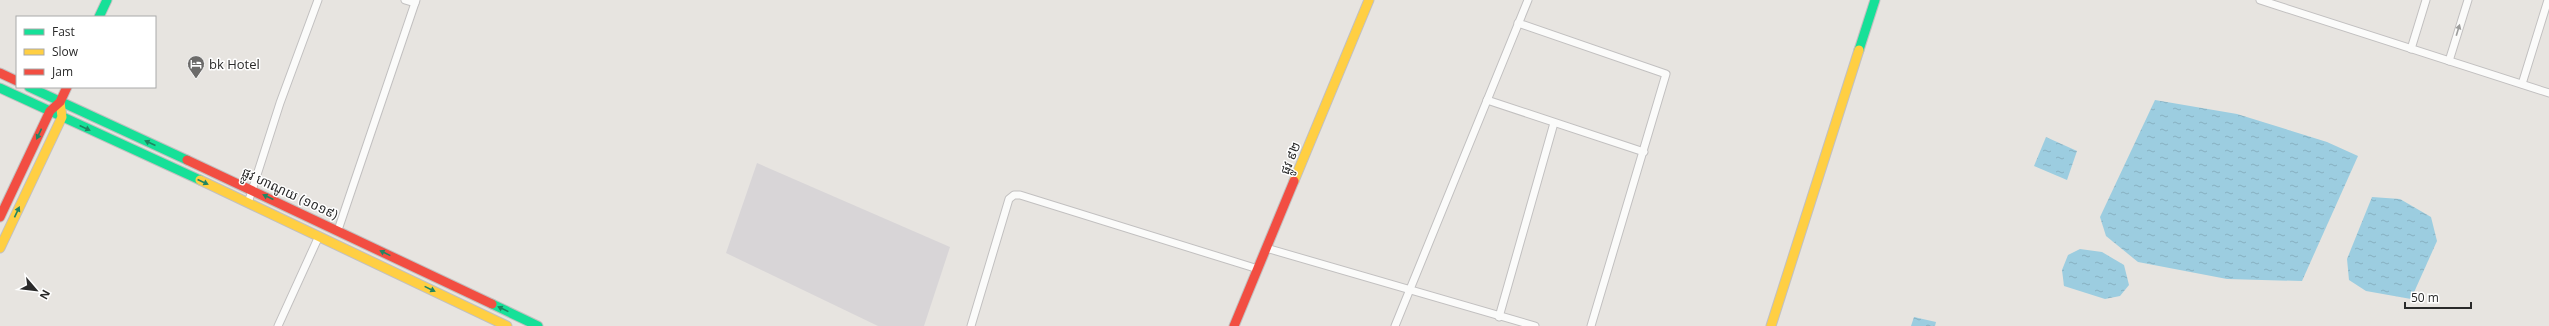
<svg xmlns="http://www.w3.org/2000/svg" width="2549" height="326" viewBox="0 0 2549 326" font-family="'Open Sans','Noto Sans Khmer',sans-serif">
<defs>
<pattern id="water-ripples" width="26" height="14" patternUnits="userSpaceOnUse"><rect width="26" height="14" fill="#9ccde0"/><path d="M2 4q2-2 4 0t4 0M15 11q2-2 4 0t4 0" fill="none" stroke="#87b0c0"/></pattern>
</defs>
<rect width="100%" height="100%" fill="#e7e4e0"/>
<polygon fill="#d8d5d7" points="757,163 950,247 924,326 878,326 726,253"/>
<g fill="url(#water-ripples)">
<polygon points="2155,100 2237,114 2327,142 2358,156 2302,281 2227,279 2138,262 2106,236 2100,217"/>
<polygon points="2046,137 2077,151 2067,180 2034,166"/>
<polygon points="2372,197 2400,199 2431,217 2437,241 2411,299 2366,291 2349,280 2347,259"/>
<polygon points="2080,249 2102,252 2124,265 2129,285 2120,296 2105,299 2064,286 2062,270 2068,255"/>
<polygon points="1914,317 1936,322 1935,326 1911,326"/>
</g>
<g fill="none" stroke-linecap="round" stroke-linejoin="round">
<g stroke="#c2c0c0" stroke-width="9">
<g id="street">
<polyline points="405,0 415,3"/>
<polyline points="2260,0 2549,93"/>
<polyline points="1518,23 1666,74 1591,326"/>
<polyline points="2411,49 2426,0"/>
<polyline points="2449,61 2468,0"/>
<polyline points="2522,84 2548,0"/>
<polyline points="1487,100 1644,152"/>
<polyline points="248,203 280,103 318,0"/>
<polyline points="338,230 416,0"/>
<polyline points="1266,248 1535,326"/>
<polyline points="1499,317 1554,123"/>
<polyline points="278,326 319,236"/>
<polyline points="971,326 1009,199 1014,195 1020,195 1258,269"/>
<polyline points="1395,326 1528,0"/>
</g>
</g>
<g stroke="#c2c0c0" stroke-width="11">
<g id="fast">
<polyline points="99,17 107,0"/>
<polyline points="1859,50 1875,0"/>
<polyline points="29,87 187,160"/>
<polyline points="0,88 200,180"/>
<polyline points="492,304 538,326"/>
</g>
</g>
<g stroke="#c2c0c0" stroke-width="11">
<g id="slow">
<polyline points="200,180 507,326"/>
<polyline points="1294,181 1369,0"/>
<polyline points="0,248 62,117 60,102"/>
<polyline points="1771,326 1859,50"/>
</g>
</g>
<g stroke="#c2c0c0" stroke-width="11">
<g id="jam">
<polyline points="0,73 17,81"/>
<polyline points="187,160 492,304"/>
<polyline points="0,217 50,111 60,102 67,87"/>
<polyline points="1234,326 1294,181"/>
</g>
</g>
<use href="#street" stroke="#fbfbfa" stroke-width="7"/>
<use href="#fast" stroke="#16e098" stroke-width="9"/>
<use href="#slow" stroke="#ffcf43" stroke-width="9"/>
<use href="#jam" stroke="#f24e42" stroke-width="9"/>
</g>
<defs><path id="oneway-solid" d="M-6-.8H1V-3.2L6.5 0L1 3.2V.8H-6Z"/></defs>
<use fill="#9d9d9c" href="#oneway-solid" transform="translate(2458 30) rotate(-73)"/>
<g fill="#208561">
<use href="#oneway-solid" transform="translate(85 128) rotate(25)"/>
<use href="#oneway-solid" transform="translate(39 134) rotate(115)"/>
<use href="#oneway-solid" transform="translate(150 143) rotate(-156)"/>
<use href="#oneway-solid" transform="translate(203 182) rotate(25)"/>
<use href="#oneway-solid" transform="translate(268 197) rotate(-155)"/>
<use href="#oneway-solid" transform="translate(17 212) rotate(-65)"/>
<use href="#oneway-solid" transform="translate(385 253) rotate(-154)"/>
<use href="#oneway-solid" transform="translate(430 289) rotate(26)"/>
<use href="#oneway-solid" transform="translate(503 309) rotate(-154)"/>
</g>
<defs>
<g id="hotel-pin" transform="scale(0.9)"><path d="M0 17L-7.5 6A9.5 9.5 0 1 1 7.5 6Z" fill="#6c6b6a" stroke="#fff"/><path d="M-6-4.5h1.5V1H6V5H4.5V3h-9V5H-6ZM-4 0a1.8 1.8 0 1 1 3.6 0ZM.5 0V-2.5h3Q6-2.5 6 0Z" fill="#fff"/></g>
</defs>
<g fill-rule="evenodd">
<use href="#hotel-pin" x="196" y="64"/>
</g>
<g text-anchor="middle" stroke-width="3" stroke-linejoin="round" paint-order="stroke">
<g font-size="13" fill="#2a2a2a" stroke="#fff" text-anchor="start">
<text x="209" y="69">bk Hotel</text>
</g>
<g font-size="13" fill="#2a2a2a" stroke="#fff">
<text transform="translate(1290 158) rotate(-68)" y="5">ផ្លូវ ៩២</text>
<text transform="translate(290 193) rotate(25)" y="5">ផ្លូវ ហាណូយ (១០១៩)</text>
</g>
</g>
<rect x="16" y="16" width="140" height="72" fill="#ffffff" stroke="#aaaaaa"/>
<rect x="24" y="29" width="20" height="6" fill="#16e098" stroke="#aaaaaa"/>
<text x="52" y="36" font-size="12" fill="#2a2a2a">Fast</text>
<rect x="24" y="49" width="20" height="6" fill="#ffcf43" stroke="#aaaaaa"/>
<text x="52" y="56" font-size="12" fill="#2a2a2a">Slow</text>
<rect x="24" y="69" width="20" height="6" fill="#f24e42" stroke="#aaaaaa"/>
<text x="52" y="76" font-size="12" fill="#2a2a2a">Jam</text>
<g transform="translate(36 290) rotate(118)" stroke="#ffffff" stroke-width="3" paint-order="stroke">
<path d="M0-3L7 15L0 10L-7 15Z" fill="#2a2a2a"/>
<text y="-6" font-size="11" font-weight="bold" text-anchor="middle" fill="#2a2a2a">N</text>
</g>
<path d="M2405 302v6h66v-6" fill="none" stroke="#2a2a2a" stroke-width="2"/>
<text x="2411" y="302" font-size="12" fill="#2a2a2a" stroke="#ffffff" stroke-width="3" paint-order="stroke">50 m</text>
</svg>
